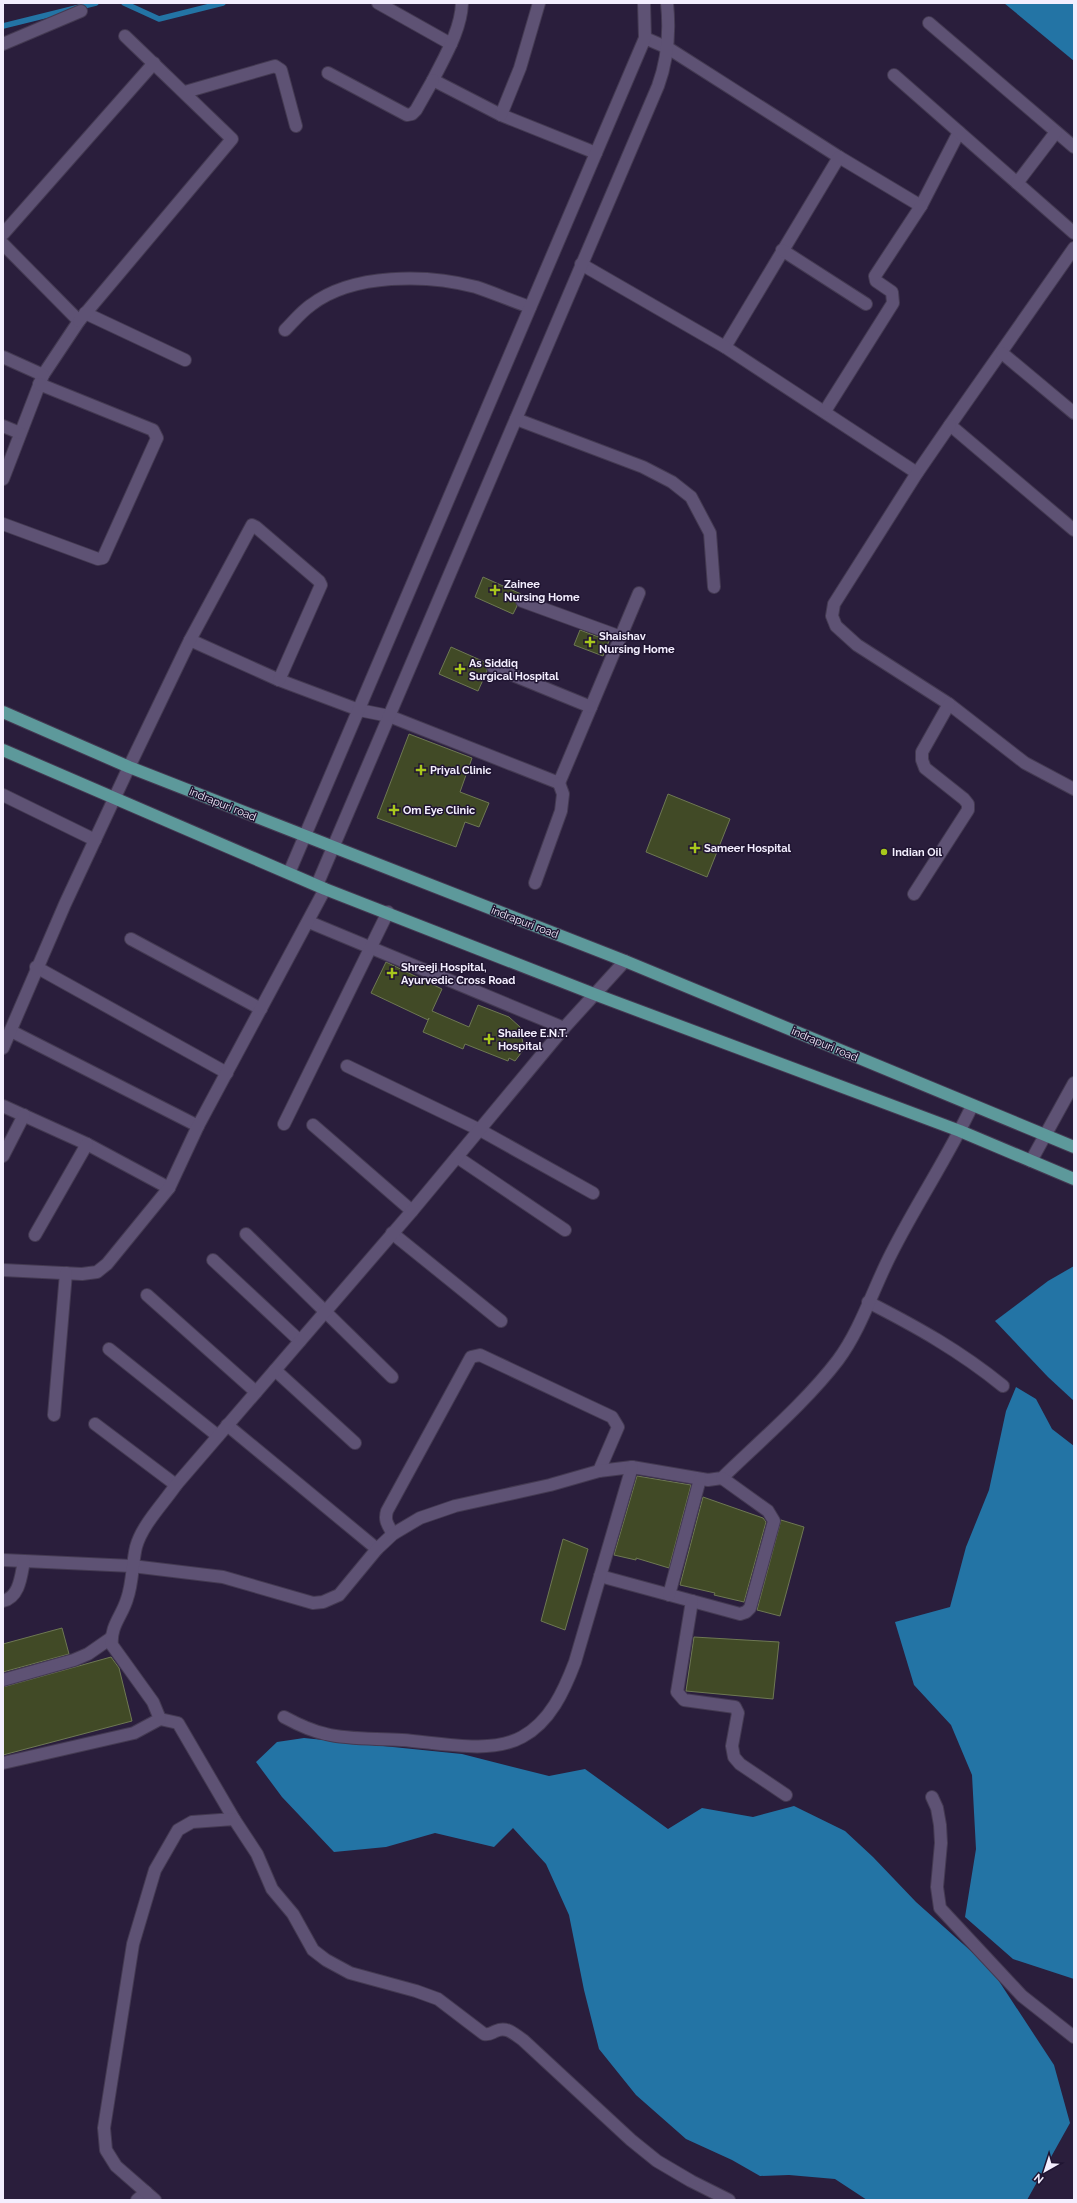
<svg xmlns="http://www.w3.org/2000/svg" width="1077" height="2203" viewBox="0 0 1077 2203" font-family="Raleway,sans-serif">
<rect width="100%" height="100%" fill="#2a1e3c"/>
<g fill="#2374a5">
<polygon points="1004,3 1074,3 1074,61"/>
<polygon points="1074,1266 1074,1401 1048,1377 995,1321 1048,1281"/>
<polygon points="1016,1387 1036,1399 1052,1429 1074,1446 1074,1979 1013,1959 965,1917 976,1849 972,1775 951,1725 914,1685 895,1622 950,1607 966,1547 989,1490 1006,1411"/>
<polygon points="304,1738 462,1754 549,1776 585,1769 668,1829 702,1808 753,1817 794,1806 845,1831 873,1857 916,1902 991,1969 1054,2065 1070,2123 1027,2200 867,2200 835,2179 789,2175 760,2176 732,2160 686,2139 636,2095 599,2049 584,1990 569,1915 546,1864 513,1828 494,1847 435,1833 386,1847 334,1852 282,1797 256,1762 277,1742"/>
</g>
<g fill="none" stroke-linecap="round" stroke-linejoin="round">
<g stroke="#2374a5" stroke-width="5.5">
<polyline points="124,3 159,19 223,3"/>
<polyline points="3,26 96,3"/>
</g>
</g>
<g fill="#414a26" stroke="#6e7853">
<polygon points="483,577 521,594 515,598 517,606 513,614 475,597"/>
<polygon points="580,630 609,641 603,656 574,645"/>
<polygon points="451,647 487,663 487,671 478,691 439,674"/>
<polygon points="409,734 472,758 460,792 489,803 479,827 465,822 456,847 377,818"/>
<polygon points="668,794 730,819 707,877 646,852"/>
<polygon points="386,962 442,989 432,1011 469,1027 478,1005 509,1017 520,1027 524,1049 515,1061 509,1058 508,1061 465,1044 463,1049 423,1032 429,1018 428,1020 371,993"/>
<polygon points="637,1476 691,1485 669,1568 636,1558 636,1560 614,1555"/>
<polygon points="703,1497 763,1518 766,1522 744,1602 714,1595 715,1593 680,1585"/>
<polygon points="781,1520 804,1527 780,1616 757,1610"/>
<polygon points="563,1539 588,1549 565,1630 541,1621"/>
<polygon points="62,1628 69,1654 3,1672 3,1644"/>
<polygon points="694,1637 779,1642 773,1699 686,1691"/>
<polygon points="111,1657 119,1668 132,1721 3,1755 3,1687"/>
</g>
<g fill="none" stroke-linecap="round" stroke-linejoin="round">
<g stroke="#443a52" stroke-width="14">
<g id="minor">
<polyline points="378,3 451,44"/>
<path d="M462,3C461,30 445,56 433,80L501,115L596,153"/>
<polyline points="929,23 1074,147"/>
<polyline points="645,38 668,48 839,157 921,206 959,132"/>
<polyline points="3,44 81,11"/>
<polyline points="328,73 407,115 412,114 416,110 433,80"/>
<polyline points="894,75 1074,233"/>
<polyline points="185,92 275,66 281,70 296,126"/>
<polyline points="501,115 520,68 539,3"/>
<polyline points="839,157 725,347 917,473"/>
<polyline points="1017,183 1056,132"/>
<polyline points="3,234 154,63"/>
<polyline points="3,244 79,321 43,375 3,479"/>
<polyline points="1074,248 950,425 1074,530"/>
<polyline points="782,250 866,304"/>
<polyline points="581,264 725,347"/>
<polyline points="85,313 185,360"/>
<polyline points="79,321 232,139 125,36"/>
<path d="M285,330C293,322 301,312 311,305C353,273 427,274 476,287C494,293 512,301 530,307"/>
<polyline points="1002,353 1074,413"/>
<polyline points="3,357 43,375"/>
<polyline points="825,411 893,303 892,292 876,281 875,276 921,206"/>
<polyline points="516,419 643,467 672,482 691,497 710,533 714,587"/>
<polyline points="950,425 917,473 834,604 832,616 836,626 857,645 949,704 1025,763 1074,789"/>
<polyline points="3,426 20,433"/>
<polyline points="3,524 98,559 103,558 157,438 153,430 39,384"/>
<polyline points="522,601 621,637"/>
<polyline points="190,640 279,680 359,710 389,716 559,783 639,593"/>
<polyline points="493,667 591,707"/>
<polyline points="3,795 95,840"/>
<polyline points="289,873 645,38 644,3"/>
<polyline points="535,883 561,811 563,794 559,783"/>
<path d="M317,885L658,86C668,59 670,32 667,3"/>
<polyline points="914,894 968,810 968,804 964,799 925,768 922,760 922,752 949,704"/>
<polyline points="309,922 564,1028"/>
<polyline points="131,939 261,1009"/>
<polyline points="36,967 227,1073"/>
<polyline points="11,1031 198,1126"/>
<polyline points="3,1048 65,904 129,767 190,640 252,525 256,527 319,581 321,585 279,680"/>
<polyline points="347,1066 480,1130 593,1193"/>
<polyline points="3,1106 87,1144 169,1188"/>
<polyline points="284,1124 388,912"/>
<polyline points="313,1125 412,1211"/>
<polyline points="3,1156 24,1115"/>
<polyline points="457,1157 565,1230"/>
<polyline points="1031,1161 1074,1083"/>
<polyline points="392,1233 501,1321"/>
<polyline points="246,1234 392,1377"/>
<polyline points="35,1235 87,1144"/>
<polyline points="213,1260 300,1341"/>
<polyline points="3,1270 82,1274 97,1272 107,1264 169,1188 198,1126 325,889"/>
<polyline points="147,1295 256,1392"/>
<path d="M868,1302C917,1327 960,1351 1003,1386"/>
<polyline points="109,1349 218,1436"/>
<polyline points="275,1370 355,1443"/>
<polyline points="54,1415 66,1273"/>
<polyline points="95,1424 176,1485"/>
<polyline points="227,1425 377,1549"/>
<path d="M393,1534C388,1525 384,1521 387,1511L471,1357L480,1355L612,1417L618,1427L599,1471"/>
<path d="M3,1560L132,1566L223,1577L313,1603L323,1602L339,1595L377,1549L393,1534L420,1518L455,1506L550,1485L599,1471L632,1467L708,1480L722,1478C759,1442 807,1401 838,1360C861,1329 873,1289 891,1254C916,1204 948,1157 972,1106"/>
<polyline points="600,1576 740,1614 746,1612 750,1608 774,1521 768,1511 722,1478"/>
<polyline points="669,1595 700,1479"/>
<path d="M3,1601C20,1597 21,1575 24,1561"/>
<polyline points="692,1601 677,1692 684,1700 735,1707 738,1713 732,1746 734,1757 740,1764 786,1795"/>
<polyline points="3,1680 74,1660 88,1654 111,1638"/>
<path d="M284,1717C297,1724 311,1731 326,1734C350,1740 377,1738 402,1740C436,1742 490,1755 522,1737C550,1722 564,1691 575,1662L632,1467"/>
<polyline points="160,1719 178,1723 234,1819"/>
<path d="M3,1763L134,1733L160,1719L153,1702L112,1645C110,1626 122,1616 127,1599C133,1582 132,1564 136,1547C142,1525 163,1504 176,1485L412,1211L564,1028L625,961"/>
<polyline points="932,1797 937,1808 940,1825 941,1843 937,1887 940,1908 1022,1996 1074,2037"/>
<polyline points="137,2200 146,2192"/>
<path d="M155,2200L116,2166L106,2150L104,2128L133,1944L155,1870L178,1830L192,1822L234,1819L257,1854L272,1889L293,1914L313,1950L326,1960L350,1973L416,1991L438,1999L484,2034C490,2035 491,2033 496,2031C507,2026 514,2034 523,2040L631,2140L657,2161L691,2181L729,2200"/>
</g>
</g>
<g stroke="#443a52" stroke-width="14">
<g id="major">
<polyline points="3,712 129,767 625,961 1074,1147"/>
<polyline points="3,750 325,889 594,994 960,1131 1074,1179"/>
</g>
</g>
<use href="#minor" stroke="#5e5274" stroke-width="12"/>
<use href="#major" stroke="#5d999b" stroke-width="12"/>
</g>
<g fill="#a8c71c" stroke="#201532" stroke-width="1.5">
<path d="M493 584h4v4h4v4h-4v4h-4v-4h-4v-4h4z"/>
<path d="M588 636h4v4h4v4h-4v4h-4v-4h-4v-4h4z"/>
<path d="M458 663h4v4h4v4h-4v4h-4v-4h-4v-4h4z"/>
<path d="M419 764h4v4h4v4h-4v4h-4v-4h-4v-4h4z"/>
<path d="M392 804h4v4h4v4h-4v4h-4v-4h-4v-4h4z"/>
<path d="M693 842h4v4h4v4h-4v4h-4v-4h-4v-4h4z"/>
<circle cx="884" cy="852" r="4"/>
<path d="M390 967h4v4h4v4h-4v4h-4v-4h-4v-4h4z"/>
<path d="M487 1033h4v4h4v4h-4v4h-4v-4h-4v-4h4z"/>
</g>
<g text-anchor="middle" stroke-width="3" stroke-linejoin="round" paint-order="stroke">
<g font-size="11" font-weight="bold" fill="#f3eefe" stroke="#201532" text-anchor="start">
<text x="504" y="588">Zainee<tspan x="504" dy="13">Nursing Home</tspan></text>
<text x="599" y="640">Shaishav<tspan x="599" dy="13">Nursing Home</tspan></text>
<text x="469" y="667">As Siddiq<tspan x="469" dy="13">Surgical Hospital</tspan></text>
<text x="430" y="774">Priyal Clinic</text>
<text x="403" y="814">Om Eye Clinic</text>
<text x="704" y="852">Sameer Hospital</text>
<text x="892" y="856">Indian Oil</text>
<text x="401" y="971">Shreeji Hospital,<tspan x="401" dy="13">Ayurvedic Cross Road</tspan></text>
<text x="498" y="1037">Shailee E.N.T.<tspan x="498" dy="13">Hospital</tspan></text>
</g>
<g font-size="11" fill="#f3eefe" stroke="#201532">
<text transform="translate(223 804) rotate(22)" y="4">indrapuri road</text>
<text transform="translate(525 922) rotate(21)" y="4">indrapuri road</text>
<text transform="translate(825 1044) rotate(23)" y="4">indrapuri road</text>
</g>
</g>
<rect width="1077" height="2203" fill="none" stroke="#f3eefe" stroke-width="8"/>
<g transform="translate(1045 2171) rotate(219)" stroke="#201532" stroke-width="3" paint-order="stroke">
<path d="M0-3L7 15L0 10L-7 15Z" fill="#f3eefe"/>
<text y="-6" font-size="11" font-weight="bold" text-anchor="middle" fill="#f3eefe">N</text>
</g>
</svg>
